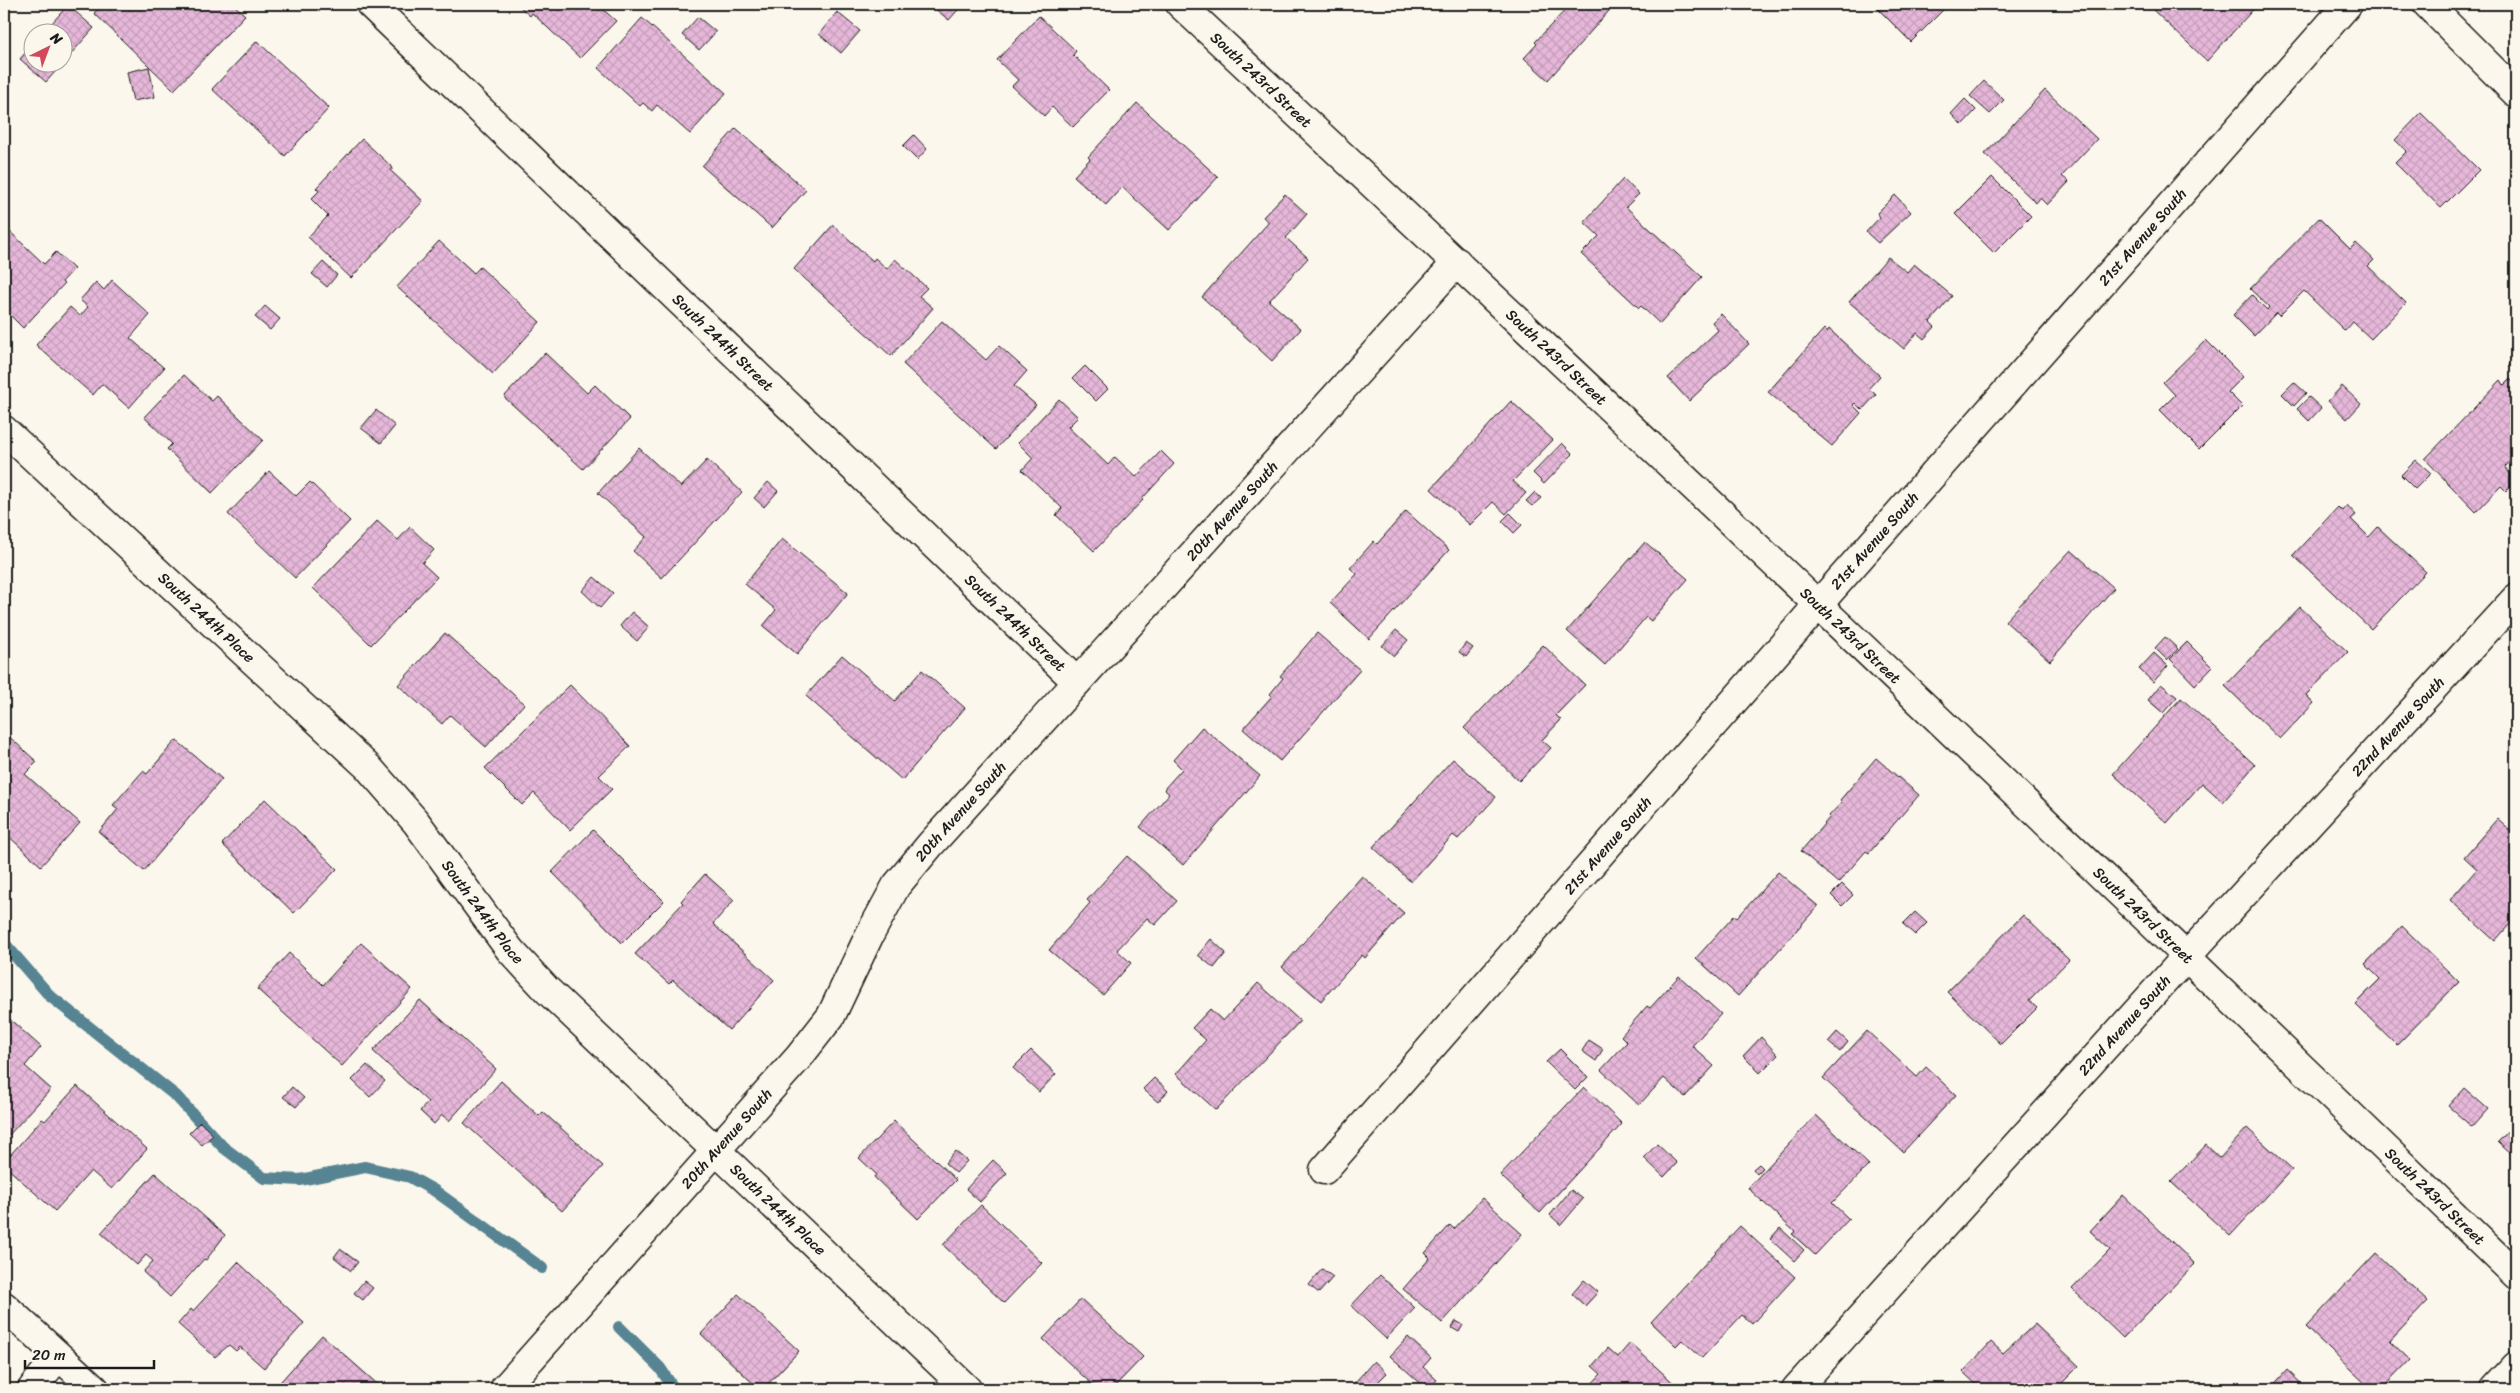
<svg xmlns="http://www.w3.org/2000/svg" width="2520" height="1393" viewBox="0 0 2520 1393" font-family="Sriracha,sans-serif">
<defs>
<pattern id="building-cross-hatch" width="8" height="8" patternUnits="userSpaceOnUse" patternTransform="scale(1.25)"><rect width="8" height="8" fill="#e6b7d9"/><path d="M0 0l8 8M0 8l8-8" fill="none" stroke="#c59dba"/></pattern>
</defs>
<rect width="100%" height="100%" fill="#fbf7ec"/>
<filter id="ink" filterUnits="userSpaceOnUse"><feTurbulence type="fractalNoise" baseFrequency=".02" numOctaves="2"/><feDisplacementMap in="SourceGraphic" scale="10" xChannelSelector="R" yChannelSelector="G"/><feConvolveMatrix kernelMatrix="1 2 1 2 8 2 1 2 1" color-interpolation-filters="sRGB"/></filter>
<g filter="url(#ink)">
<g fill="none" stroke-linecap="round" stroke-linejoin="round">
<g stroke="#578492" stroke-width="12">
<polyline points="4,943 50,996 176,1096 223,1147 264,1178 300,1180 365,1167 410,1177 435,1191 542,1268"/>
<polyline points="619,1327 660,1368 674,1389"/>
</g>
</g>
<g fill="url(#building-cross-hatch)" stroke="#1c1c1c">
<polygon points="103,4 167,4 171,8 176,4 233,4 245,15 174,90 94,13"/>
<polygon points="517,4 597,4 616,21 580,58 532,13 530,16"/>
<polygon points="929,4 963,4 949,20"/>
<polygon points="1571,4 1615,4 1548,80 1524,58 1537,44 1535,42"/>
<polygon points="1873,4 1949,4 1911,42"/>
<polygon points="2159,4 2258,4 2207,61 2153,10"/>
<polygon points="68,5 94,28 46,82 20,59 32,45 32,62 62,62 62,32 44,32"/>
<polygon points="837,12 860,31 841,53 819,34"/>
<polygon points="1039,16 1076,51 1073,55 1109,90 1073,127 1052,107 1044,116 1012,86 1018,80 997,60"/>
<polygon points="698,17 716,32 699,50 682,35"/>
<polygon points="642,18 726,93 690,134 657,105 652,111 643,103 640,106 598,68"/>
<polygon points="257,41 329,108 285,156 212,89"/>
<polygon points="149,67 155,97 133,101 127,72"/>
<polygon points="1984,81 2004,100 1990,114 1970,96"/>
<polygon points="2045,90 2097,139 2062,176 2069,182 2047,205 2040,198 2036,203 1985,154"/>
<polygon points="1965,99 1976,110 1962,125 1951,114"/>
<polygon points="1137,103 1218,177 1169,230 1122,187 1106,205 1074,176 1090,159 1088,157"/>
<polygon points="2421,113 2479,170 2441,208 2395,163 2407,151 2395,140"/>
<polygon points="736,128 806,190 772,228 702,166"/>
<polygon points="914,135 927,149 917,160 903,146"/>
<polygon points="362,139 393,168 391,171 423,201 351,278 308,237 328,216 311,199 319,191 316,188"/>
<polygon points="1992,177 2031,216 1994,253 1955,214"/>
<polygon points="1623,179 1639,194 1626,207 1702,277 1660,324 1641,306 1639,308 1581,254 1599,236 1584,222"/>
<polygon points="1285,194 1307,214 1286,238 1308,258 1269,301 1301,329 1272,361 1202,297 1269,222 1263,217"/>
<polygon points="1895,195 1911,212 1878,243 1866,232 1880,217 1877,213"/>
<polygon points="2319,218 2350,249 2356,243 2374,260 2368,266 2406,303 2371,339 2353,322 2345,331 2304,291 2279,316 2276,313 2254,336 2233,315 2252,295 2267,310 2269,307 2250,289"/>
<polygon points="833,225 873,261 875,258 887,269 895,259 927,288 919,296 933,308 891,356 794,269"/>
<polygon points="4,226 44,264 56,252 74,269 62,282 64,284 23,328 4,309"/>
<polygon points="439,241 474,273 480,267 540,322 493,374 397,287"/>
<polygon points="1888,257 1907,272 1914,264 1952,296 1930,322 1935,327 1924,339 1917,333 1904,349 1849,302"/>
<polygon points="323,262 337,275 327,287 312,274"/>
<polygon points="112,280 150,315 130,338 164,368 129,408 102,384 93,395 36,345 70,307 80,316 88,307 80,300 96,282 104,290"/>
<polygon points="265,306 280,319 270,330 255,317"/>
<polygon points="1721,314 1749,344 1689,401 1668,378 1718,330 1712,322"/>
<polygon points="942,321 986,360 999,346 1027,371 1014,386 1036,405 996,449 903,364"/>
<polygon points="1824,329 1827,332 1829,329 1880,376 1869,388 1876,395 1862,410 1855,403 1853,405 1861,413 1832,446 1768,392"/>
<polygon points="2206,340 2243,377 2228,392 2242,406 2199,449 2160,410 2175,395 2163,382"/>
<polygon points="545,353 587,393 595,385 630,419 583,469 504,397"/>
<polygon points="2516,357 2516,372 2509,365"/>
<polygon points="1085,366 1108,389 1096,401 1073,378"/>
<polygon points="184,375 212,401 217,396 263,440 212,493 167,449 172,444 144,417"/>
<polygon points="2510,379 2516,385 2516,455 2505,467 2516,481 2506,491 2501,486 2476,512 2425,459 2501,380 2504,385"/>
<polygon points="2294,382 2306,393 2294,406 2282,394"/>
<polygon points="2342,386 2361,404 2347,419 2328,401"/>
<polygon points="2309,397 2321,408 2309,421 2297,409"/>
<polygon points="1059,399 1078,417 1068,427 1108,465 1115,457 1136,477 1161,451 1174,464 1142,499 1143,500 1094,551 1056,515 1062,508 1022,470 1033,458 1018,443"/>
<polygon points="1511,401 1553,440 1513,481 1526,493 1506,514 1493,502 1470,525 1431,489"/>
<polygon points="376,410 395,426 381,443 361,428"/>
<polygon points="1562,443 1573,454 1544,484 1533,473"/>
<polygon points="639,448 681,487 707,460 742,492 662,578 633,551 646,537 598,493"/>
<polygon points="2416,460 2431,473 2415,489 2401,475"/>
<polygon points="269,471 296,496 310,482 350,521 295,578 228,514"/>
<polygon points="768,482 778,491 764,507 754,498"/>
<polygon points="1535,492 1541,498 1532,506 1526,501"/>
<polygon points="2347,505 2356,515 2351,519 2369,537 2378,527 2426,572 2371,629 2293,555 2338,507 2342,511"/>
<polygon points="1406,511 1449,550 1369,639 1330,603 1357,574 1350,568 1374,541 1377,544"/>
<polygon points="1510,513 1522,525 1514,533 1502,521"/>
<polygon points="377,521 398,540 410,527 434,550 422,563 437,577 371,645 313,588"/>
<polygon points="782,539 848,593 797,654 763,626 776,610 745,584"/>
<polygon points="1645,542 1688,579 1651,621 1646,617 1605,665 1567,631"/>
<polygon points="2071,550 2114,588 2050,661 2005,621"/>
<polygon points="594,577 613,593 600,608 582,591"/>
<polygon points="2300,607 2348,652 2306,695 2314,703 2280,739 2225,686"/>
<polygon points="632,612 649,627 637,641 620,626"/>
<polygon points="1396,630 1408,640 1394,656 1382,646"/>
<polygon points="445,633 524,704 486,747 450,715 442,724 398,685"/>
<polygon points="1317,633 1360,670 1280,761 1243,729 1272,696 1270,694 1283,678 1280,676"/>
<polygon points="2165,637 2178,649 2167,660 2155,648"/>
<polygon points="2187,642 2212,667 2195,685 2170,659"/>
<polygon points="1466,643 1473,648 1466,657 1459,652"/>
<polygon points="1543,645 1585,685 1556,715 1561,720 1542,740 1551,748 1519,781 1464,728"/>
<polygon points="2154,653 2168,666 2153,682 2139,669"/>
<polygon points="842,655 895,701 922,670 965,708 902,780 806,696"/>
<polygon points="2161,684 2177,697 2163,713 2148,700"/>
<polygon points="570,685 630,746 599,776 612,789 570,830 534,793 522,805 485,768"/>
<polygon points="2181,698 2255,765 2223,802 2202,783 2167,823 2113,774"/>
<polygon points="1202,727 1260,776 1183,865 1140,827 1169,794 1164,789 1182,769 1173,760"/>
<polygon points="4,732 37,762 25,774 80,823 41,866 4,832"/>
<polygon points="176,740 222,779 144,871 99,832 118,809 113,805 143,771 147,774"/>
<polygon points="1876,758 1919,795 1869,853 1866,851 1838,883 1801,851 1830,817 1829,816 1842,802 1840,800"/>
<polygon points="1453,759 1496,797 1458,839 1453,835 1411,882 1373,847"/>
<polygon points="265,799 337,869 294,913 222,844"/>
<polygon points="2497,819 2516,836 2516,917 2495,941 2450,900 2477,869 2464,857"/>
<polygon points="593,830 664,901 622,943 552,872"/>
<polygon points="1127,856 1177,901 1155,925 1147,918 1117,950 1131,963 1103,995 1049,950 1090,903 1087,900"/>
<polygon points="1778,872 1818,906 1738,996 1696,958 1734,916 1737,918"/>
<polygon points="705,874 734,900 713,924 774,980 729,1030 673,980 669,984 635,954 683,903 681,901"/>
<polygon points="1362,876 1404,913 1365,958 1362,955 1321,1001 1282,967"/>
<polygon points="1842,884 1853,895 1842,906 1831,895"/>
<polygon points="1915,912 1927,923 1915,935 1903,924"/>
<polygon points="2023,915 2069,960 2029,1001 2037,1008 2001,1044 1947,992"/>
<polygon points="2402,926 2459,982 2397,1045 2355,1004 2380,979 2365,964"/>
<polygon points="1211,939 1226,953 1214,968 1198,955"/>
<polygon points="361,943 412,989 342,1066 257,989 289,953 323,985"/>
<polygon points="1679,976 1721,1014 1692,1046 1714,1066 1685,1097 1664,1078 1639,1105 1601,1070 1627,1042 1621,1036 1647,1006 1650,1008"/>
<polygon points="1258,983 1300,1021 1216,1110 1176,1074 1206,1040 1192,1028 1210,1009 1223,1021"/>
<polygon points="420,1000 496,1069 449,1121 442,1115 434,1124 420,1111 428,1102 373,1051"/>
<polygon points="4,1014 41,1047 25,1066 51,1089 8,1136 4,1132"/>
<polygon points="1867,1031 1917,1077 1926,1067 1956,1095 1903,1152 1823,1078"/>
<polygon points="1837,1032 1848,1042 1840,1052 1828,1042"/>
<polygon points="1761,1037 1778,1055 1760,1073 1743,1056"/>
<polygon points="1589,1040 1603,1049 1596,1061 1582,1051"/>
<polygon points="1560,1049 1588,1077 1575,1090 1546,1062"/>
<polygon points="1031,1050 1056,1074 1039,1092 1013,1068"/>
<polygon points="367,1065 385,1081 370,1097 352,1080"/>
<polygon points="1154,1078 1168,1091 1158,1102 1143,1089"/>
<polygon points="501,1081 539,1116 543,1112 603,1166 562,1211 464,1123"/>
<polygon points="77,1086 147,1149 112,1189 91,1171 55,1211 4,1165 4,1162 42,1119 45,1121"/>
<polygon points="292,1087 304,1098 296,1107 283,1097"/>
<polygon points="1584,1087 1622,1124 1540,1213 1500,1175"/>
<polygon points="2464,1088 2488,1109 2472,1127 2448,1106"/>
<polygon points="1816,1115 1869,1165 1832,1203 1849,1219 1815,1255 1792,1234 1795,1232 1748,1188"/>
<polygon points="894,1121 956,1180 918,1219 874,1177 876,1174 859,1158"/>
<polygon points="200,1122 213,1135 202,1145 189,1133"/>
<polygon points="2516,1123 2516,1159 2498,1142"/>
<polygon points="2247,1128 2292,1169 2230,1236 2171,1182 2206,1145 2220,1158"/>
<polygon points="1657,1144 1677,1163 1664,1177 1644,1158"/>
<polygon points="955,1151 967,1161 956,1173 945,1163"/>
<polygon points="993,1160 1007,1173 980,1202 966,1189"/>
<polygon points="1759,1164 1763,1168 1757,1174 1753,1169"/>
<polygon points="155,1173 225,1235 206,1260 204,1259 170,1297 143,1272 153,1261 146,1255 137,1265 101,1233"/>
<polygon points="1571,1190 1583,1199 1561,1225 1550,1215"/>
<polygon points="2123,1195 2195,1264 2123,1338 2072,1289 2110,1250 2090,1231"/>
<polygon points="1482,1198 1522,1234 1442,1323 1403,1289 1430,1258 1425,1253 1450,1225 1454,1229"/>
<polygon points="981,1205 1042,1263 1004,1303 943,1245"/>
<polygon points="1740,1226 1795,1277 1752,1324 1742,1315 1702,1358 1682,1340 1676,1346 1651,1322"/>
<polygon points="1780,1228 1804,1250 1794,1261 1770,1239"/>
<polygon points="340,1249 358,1262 351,1271 334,1257"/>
<polygon points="2376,1253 2428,1301 2390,1341 2410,1360 2382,1389 2371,1389 2306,1327"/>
<polygon points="238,1262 304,1323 264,1368 240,1347 236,1351 229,1345 215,1357 178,1324 191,1309 193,1311"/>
<polygon points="1322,1269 1333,1277 1319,1293 1309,1285"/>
<polygon points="1380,1275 1415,1308 1386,1339 1351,1306"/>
<polygon points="1584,1280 1598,1292 1585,1306 1572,1294"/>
<polygon points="364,1281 373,1288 363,1300 354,1293"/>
<polygon points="738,1294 799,1351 766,1386 769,1389 759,1389 701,1334"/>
<polygon points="1081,1299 1143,1357 1112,1389 1097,1389 1043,1339"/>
<polygon points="1456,1321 1463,1325 1459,1332 1452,1328"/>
<polygon points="2035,1324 2079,1366 2056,1389 1981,1389 1963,1372 1991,1342 2003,1353"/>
<polygon points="322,1335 383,1389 274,1389"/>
<polygon points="1408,1337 1431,1358 1423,1367 1437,1380 1427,1389 1390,1356"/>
<polygon points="1630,1343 1680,1389 1587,1389 1601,1374 1592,1366 1608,1348 1618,1357"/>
<polygon points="1374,1361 1387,1373 1371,1389 1349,1389"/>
<polygon points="2287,1370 2307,1389 2270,1389"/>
</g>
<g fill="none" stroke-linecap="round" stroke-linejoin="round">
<g stroke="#1c1c1c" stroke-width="31">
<g id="street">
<path id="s1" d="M370,4L1077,682"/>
<path id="s2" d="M1180,4C1629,423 2075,847 2516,1275"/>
<polyline points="2427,4 2516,93"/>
<path id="s3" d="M4,430L368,767L416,822L510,950L547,990L967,1389"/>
<path id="s4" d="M1324,1170L1817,606L2348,4"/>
<polyline points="4,1306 95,1389"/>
<polyline points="32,1389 58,1356"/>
<path id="s5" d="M504,1389L799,1057L831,1016L869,936L896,886L930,845L1457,262"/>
<path id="s6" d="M1796,1389L2187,956L2516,598"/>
<polyline points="2495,1389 2516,1366"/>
</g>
</g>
<use href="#street" stroke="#fbf7ec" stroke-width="28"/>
</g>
</g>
<g text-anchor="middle" stroke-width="4" stroke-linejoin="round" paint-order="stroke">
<g font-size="15" fill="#1c1c1c" stroke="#fbf7ec">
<text dy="5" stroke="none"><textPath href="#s2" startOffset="111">South 243rd Street</textPath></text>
<text dy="5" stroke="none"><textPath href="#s4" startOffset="1241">21st Avenue South</textPath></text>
<text dy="5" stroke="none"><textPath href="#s1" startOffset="489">South 244th Street</textPath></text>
<text dy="5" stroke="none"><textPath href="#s2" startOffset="516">South 243rd Street</textPath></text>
<text dy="5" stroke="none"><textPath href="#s5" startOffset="1145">20th Avenue South</textPath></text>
<text dy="5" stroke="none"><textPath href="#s4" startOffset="836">21st Avenue South</textPath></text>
<text dy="5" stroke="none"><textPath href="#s3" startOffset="276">South 244th Place</textPath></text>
<text dy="5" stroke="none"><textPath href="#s1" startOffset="894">South 244th Street</textPath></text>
<text dy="5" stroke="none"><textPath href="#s2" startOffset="921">South 243rd Street</textPath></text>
<text dy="5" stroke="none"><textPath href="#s6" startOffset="895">22nd Avenue South</textPath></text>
<text dy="5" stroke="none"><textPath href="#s5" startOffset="740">20th Avenue South</textPath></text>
<text dy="5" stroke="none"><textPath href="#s4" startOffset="431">21st Avenue South</textPath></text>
<text dy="5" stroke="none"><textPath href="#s3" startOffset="681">South 244th Place</textPath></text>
<text dy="5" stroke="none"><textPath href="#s2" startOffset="1326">South 243rd Street</textPath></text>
<text dy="5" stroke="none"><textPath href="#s6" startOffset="490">22nd Avenue South</textPath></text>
<text dy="5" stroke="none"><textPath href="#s5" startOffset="335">20th Avenue South</textPath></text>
<text dy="5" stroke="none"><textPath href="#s2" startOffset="1731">South 243rd Street</textPath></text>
<text dy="5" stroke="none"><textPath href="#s3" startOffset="1101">South 244th Place</textPath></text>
</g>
</g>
<rect width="2520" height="1393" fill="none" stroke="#fbf7ec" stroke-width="20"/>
<rect x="10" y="10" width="2500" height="1373" fill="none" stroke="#1c1c1c" stroke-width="2" filter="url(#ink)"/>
<g transform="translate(48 48) rotate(42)"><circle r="24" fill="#fbf7ec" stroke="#a29f99"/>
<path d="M0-4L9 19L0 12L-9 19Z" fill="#d1495b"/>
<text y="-8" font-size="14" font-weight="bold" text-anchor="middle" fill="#1c1c1c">N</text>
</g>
<path d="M25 1360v8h129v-8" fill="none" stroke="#1c1c1c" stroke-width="2.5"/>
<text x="32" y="1360" font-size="15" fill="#1c1c1c" stroke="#fbf7ec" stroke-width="4" paint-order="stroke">20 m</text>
</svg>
